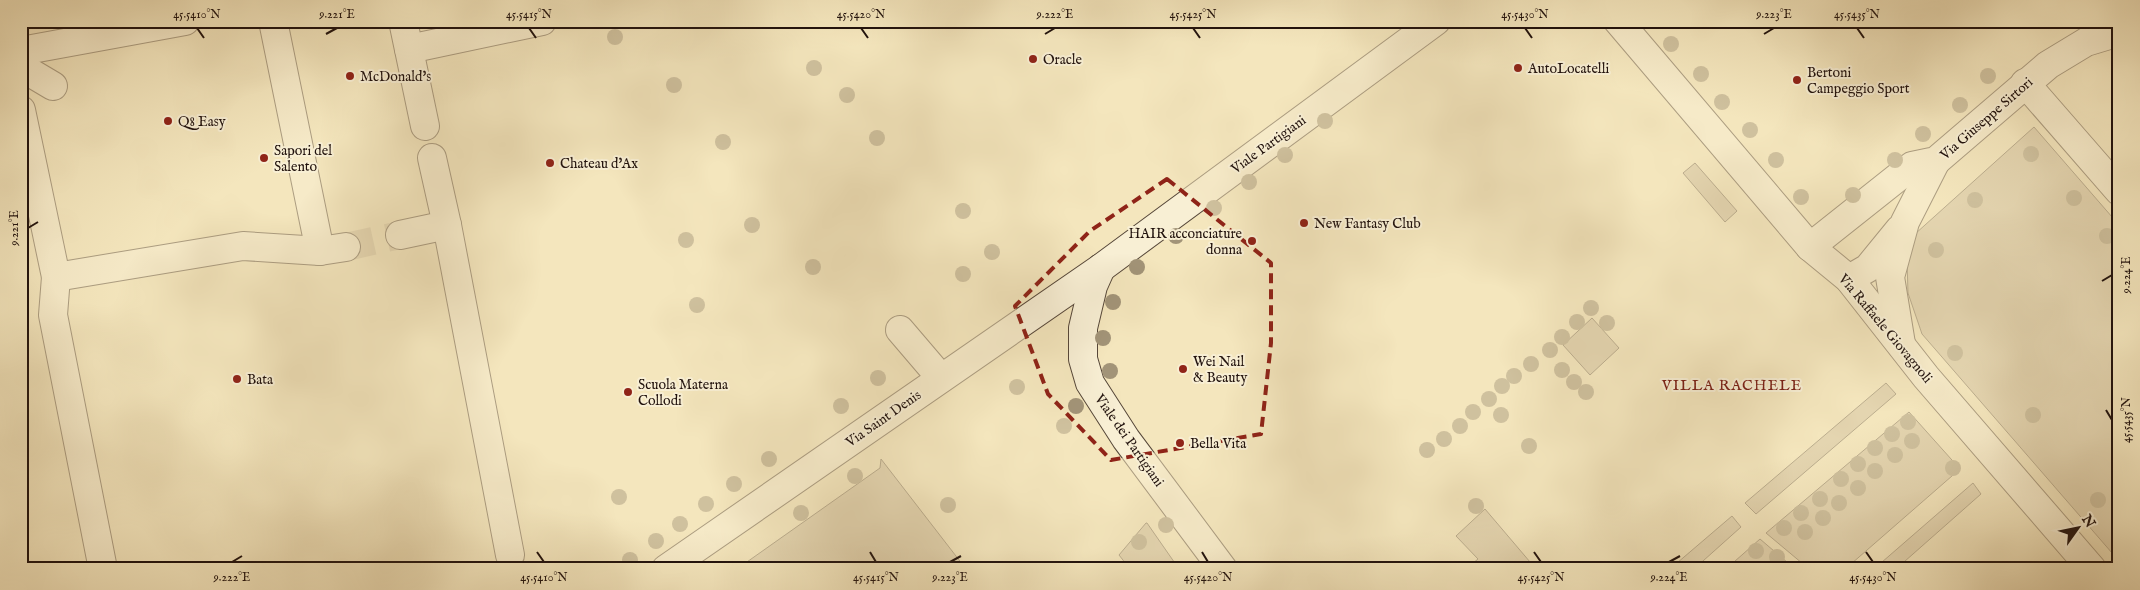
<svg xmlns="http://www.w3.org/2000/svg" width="2140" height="590" viewBox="0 0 2140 590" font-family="'IM FELL English',serif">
<rect width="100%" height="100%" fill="#f4e6bd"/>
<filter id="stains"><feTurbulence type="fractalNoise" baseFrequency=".004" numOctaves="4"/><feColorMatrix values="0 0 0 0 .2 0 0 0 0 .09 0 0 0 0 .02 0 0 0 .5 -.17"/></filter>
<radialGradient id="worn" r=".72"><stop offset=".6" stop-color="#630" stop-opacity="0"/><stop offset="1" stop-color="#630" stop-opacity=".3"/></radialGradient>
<g fill="#d0c29f" stroke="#786a56">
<polygon points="2034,127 2119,225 2119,561 1922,334 1908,293 1907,260 1915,234"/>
<polygon points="1695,163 1737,211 1725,222 1683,173"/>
<polygon points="1592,318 1619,348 1590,375 1563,345"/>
<polygon points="1886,383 1896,394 1756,514 1745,503"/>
<polygon points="1909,412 1960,469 1851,564 1839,569 1809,569 1766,533"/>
<polygon points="881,459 966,569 737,569 880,468"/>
<polygon points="1973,483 1981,494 1896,569 1874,569"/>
<polygon points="1485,509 1536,569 1466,569 1478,559 1456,536"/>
<polygon points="1732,516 1741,527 1694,569 1670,569"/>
<polygon points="1146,523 1147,523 1179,569 1130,569 1119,555"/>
<polygon points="1760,539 1795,569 1726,569"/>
</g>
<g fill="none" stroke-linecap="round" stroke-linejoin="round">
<polyline stroke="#d4c6a3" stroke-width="28" stroke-dasharray="28 14" stroke-linecap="butt" points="346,247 400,235"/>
<g stroke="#564739" stroke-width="30">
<g id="minor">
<polyline points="273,21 320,251"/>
<polyline points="403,21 425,126"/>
<polyline points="1618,21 1810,247 1849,279 1926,377 2092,569"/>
<polyline points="409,49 542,21"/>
<polyline points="21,51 185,21"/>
<polyline points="21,67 53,86"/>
<polyline points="2025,83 2119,191"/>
<polyline points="21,110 56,277 243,246 320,251 346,247"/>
<polyline points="447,225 510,555"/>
<polyline points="400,235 447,225 432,158"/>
<polyline points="1810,247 1912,166 1936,161 2048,65 2086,42 2119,32"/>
<polyline points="1101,268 1093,286 1083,328 1083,359 1090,383 1126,439 1223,569"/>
<polyline points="56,277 53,315 103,569"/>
<polyline points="1849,279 1868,268 1899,230"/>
<polyline points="900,330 941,378"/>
<polyline points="1901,344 1890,277 1905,222 1936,161"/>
<polyline points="666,569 1101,268 1436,21"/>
</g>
</g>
<use href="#minor" stroke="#f8efd4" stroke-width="28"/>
</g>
<g fill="#a29478">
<circle cx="615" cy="37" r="8"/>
<circle cx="1671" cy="44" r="8"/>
<circle cx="814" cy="68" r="8"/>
<circle cx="1701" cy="74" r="8"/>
<circle cx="1988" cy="76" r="8"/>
<circle cx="674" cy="85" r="8"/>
<circle cx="847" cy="95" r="8"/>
<circle cx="1722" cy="102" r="8"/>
<circle cx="1960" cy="105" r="8"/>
<circle cx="1325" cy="121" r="8"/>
<circle cx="1750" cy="130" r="8"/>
<circle cx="1923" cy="134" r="8"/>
<circle cx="877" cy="138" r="8"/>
<circle cx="723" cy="142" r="8"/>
<circle cx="2031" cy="154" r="8"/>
<circle cx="1285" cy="155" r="8"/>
<circle cx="1776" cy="160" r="8"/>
<circle cx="1895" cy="160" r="8"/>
<circle cx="1249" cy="182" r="8"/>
<circle cx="1853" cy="195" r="8"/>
<circle cx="1801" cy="197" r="8"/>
<circle cx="2074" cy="198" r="8"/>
<circle cx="1975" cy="200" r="8"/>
<circle cx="1214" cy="208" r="8"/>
<circle cx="963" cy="211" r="8"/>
<circle cx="752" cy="225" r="8"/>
<circle cx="1176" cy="236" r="8"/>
<circle cx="2107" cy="236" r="8"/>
<circle cx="686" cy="240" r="8"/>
<circle cx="1936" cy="250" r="8"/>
<circle cx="992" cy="252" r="8"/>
<circle cx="813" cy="267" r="8"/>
<circle cx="1137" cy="267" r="8"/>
<circle cx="963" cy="274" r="8"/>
<circle cx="1113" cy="302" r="8"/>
<circle cx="697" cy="305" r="8"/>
<circle cx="1591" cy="308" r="8"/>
<circle cx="1577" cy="322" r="8"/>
<circle cx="1607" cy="323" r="8"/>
<circle cx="1562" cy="337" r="8"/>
<circle cx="1103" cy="338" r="8"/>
<circle cx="1550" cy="350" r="8"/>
<circle cx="1955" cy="353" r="8"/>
<circle cx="1531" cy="364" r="8"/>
<circle cx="1562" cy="370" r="8"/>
<circle cx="1110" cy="371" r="8"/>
<circle cx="1514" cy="376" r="8"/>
<circle cx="878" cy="378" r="8"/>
<circle cx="1574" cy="382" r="8"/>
<circle cx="1502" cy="386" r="8"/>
<circle cx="1017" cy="387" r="8"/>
<circle cx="1586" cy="392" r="8"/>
<circle cx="1489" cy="399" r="8"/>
<circle cx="841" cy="406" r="8"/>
<circle cx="1076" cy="406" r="8"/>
<circle cx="1473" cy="412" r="8"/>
<circle cx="1501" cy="415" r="8"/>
<circle cx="2033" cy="415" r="8"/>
<circle cx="1908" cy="422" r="8"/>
<circle cx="1064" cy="426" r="8"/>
<circle cx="1460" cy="426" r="8"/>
<circle cx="1892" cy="434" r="8"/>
<circle cx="1444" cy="439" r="8"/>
<circle cx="1912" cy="441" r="8"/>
<circle cx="1529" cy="446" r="8"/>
<circle cx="1875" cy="448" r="8"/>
<circle cx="1427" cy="450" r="8"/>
<circle cx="1895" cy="455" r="8"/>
<circle cx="769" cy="459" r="8"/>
<circle cx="1858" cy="464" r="8"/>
<circle cx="1953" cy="468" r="8"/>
<circle cx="1875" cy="471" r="8"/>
<circle cx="855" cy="476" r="8"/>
<circle cx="1841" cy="479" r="8"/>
<circle cx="734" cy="484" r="8"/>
<circle cx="1858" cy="488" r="8"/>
<circle cx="619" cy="497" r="8"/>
<circle cx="1820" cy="499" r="8"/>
<circle cx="2098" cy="500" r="8"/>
<circle cx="1839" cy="503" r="8"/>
<circle cx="706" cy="504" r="8"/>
<circle cx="948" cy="505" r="8"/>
<circle cx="1476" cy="506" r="8"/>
<circle cx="801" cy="513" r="8"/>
<circle cx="1801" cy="513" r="8"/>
<circle cx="1823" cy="518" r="8"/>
<circle cx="680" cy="524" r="8"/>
<circle cx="1166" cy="525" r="8"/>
<circle cx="1784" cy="528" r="8"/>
<circle cx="1805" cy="532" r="8"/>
<circle cx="656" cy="541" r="8"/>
<circle cx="1139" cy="542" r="8"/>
<circle cx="1756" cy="551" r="8"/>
<circle cx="1777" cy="557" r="8"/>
<circle cx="630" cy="560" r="8"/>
</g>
<path d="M0 0H2140V590H0ZM1167,179L1271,263V343L1261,434L1111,460L1048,394L1015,306L1090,231Z" fill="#f4e6bd" fill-opacity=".55" fill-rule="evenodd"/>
<path fill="none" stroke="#8f2418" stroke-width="4" stroke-dasharray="10 6" stroke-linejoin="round" d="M1167,179L1271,263V343L1261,434L1111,460L1048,394L1015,306L1090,231Z"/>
<path fill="none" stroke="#21120d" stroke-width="2" d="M197,28L204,38M529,28L536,38M861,28L868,38M1193,28L1200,38M1525,28L1532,38M1857,28L1864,38M326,34L337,28M1045,34L1055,28M1764,34L1774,28M28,228L38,222M2102,281L2112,275M2106,410L2112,420M537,552L544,562M870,552L876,562M1202,552L1208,562M1534,552L1541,562M1866,552L1873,562M232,562L242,556M950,562L961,556M1669,562L1680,556"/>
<g fill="#8f2418" stroke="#f8efd4" stroke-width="2">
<circle cx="1033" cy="59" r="5"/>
<circle cx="1518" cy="68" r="5"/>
<circle cx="350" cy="76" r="5"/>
<circle cx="1797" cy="80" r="5"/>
<circle cx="168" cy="121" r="5"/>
<circle cx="264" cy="158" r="5"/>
<circle cx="550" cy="163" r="5"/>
<circle cx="1304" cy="223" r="5"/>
<circle cx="1252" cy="241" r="5"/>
<circle cx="1183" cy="369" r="5"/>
<circle cx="237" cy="379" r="5"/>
<circle cx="628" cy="392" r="5"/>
<circle cx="1180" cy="443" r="5"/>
</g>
<g text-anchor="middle" stroke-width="4" stroke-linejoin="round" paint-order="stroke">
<g font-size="14" fill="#21120d" stroke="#f8efd4" text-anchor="start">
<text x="1043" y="64">Oracle</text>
<text x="1528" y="73">AutoLocatelli</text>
<text x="1807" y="77">Bertoni<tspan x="1807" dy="16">Campeggio Sport</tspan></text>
<text x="360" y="81">McDonald's</text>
<text x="178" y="126">Q8 Easy</text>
<text x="274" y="155">Sapori del<tspan x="274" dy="16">Salento</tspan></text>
<text x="560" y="168">Chateau d'Ax</text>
<text x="1314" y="228">New Fantasy Club</text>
<text x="1242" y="238" text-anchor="end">HAIR acconciature<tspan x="1242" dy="16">donna</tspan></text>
<text x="1193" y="366">Wei Nail<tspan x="1193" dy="16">&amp; Beauty</tspan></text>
<text x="247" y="384">Bata</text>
<text x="638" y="389">Scuola Materna<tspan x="638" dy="16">Collodi</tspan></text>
<text x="1190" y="448">Bella Vita</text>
</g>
<g font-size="14" fill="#21120d" stroke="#f8efd4">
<text transform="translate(1986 118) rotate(-41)" y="5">Via Giuseppe Sirtori</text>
<text transform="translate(1268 144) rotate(-36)" y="5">Viale Partigiani</text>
<text transform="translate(1886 328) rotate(50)" y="5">Via Raffaele Giovagnoli</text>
<text transform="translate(883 418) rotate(-35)" y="5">Via Saint Denis</text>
<text transform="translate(1130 440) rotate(55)" y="5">Viale dei Partigiani</text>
</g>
<g font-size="15" letter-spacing="1" fill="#7a1f14" stroke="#f8efd4">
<text x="1732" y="390">VILLA RACHELE</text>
</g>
</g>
<rect width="2140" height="590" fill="none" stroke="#f4e6bd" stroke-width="55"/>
<g transform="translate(2078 528) rotate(57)" stroke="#f8efd4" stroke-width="4" paint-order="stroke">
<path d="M0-4L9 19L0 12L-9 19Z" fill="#21120d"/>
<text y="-8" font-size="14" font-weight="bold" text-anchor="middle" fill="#21120d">N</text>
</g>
<rect x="28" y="28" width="2084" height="534" fill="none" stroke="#21120d" stroke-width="2"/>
<g font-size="12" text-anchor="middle" fill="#21120d">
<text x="197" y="18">45.5410°N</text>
<text x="337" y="18">9.221°E</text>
<text x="529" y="18">45.5415°N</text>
<text x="861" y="18">45.5420°N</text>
<text x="1055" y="18">9.222°E</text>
<text x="1193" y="18">45.5425°N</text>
<text x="1525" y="18">45.5430°N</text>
<text x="1774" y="18">9.223°E</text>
<text x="1857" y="18">45.5435°N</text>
<text transform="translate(14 228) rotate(-90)" y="4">9.221°E</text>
<text transform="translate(2126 275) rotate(-90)" y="4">9.224°E</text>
<text transform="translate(2126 420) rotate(-90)" y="4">45.5435°N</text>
<text x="232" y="581">9.222°E</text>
<text x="544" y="581">45.5410°N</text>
<text x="876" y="581">45.5415°N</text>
<text x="950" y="581">9.223°E</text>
<text x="1208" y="581">45.5420°N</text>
<text x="1541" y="581">45.5425°N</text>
<text x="1669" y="581">9.224°E</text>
<text x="1873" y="581">45.5430°N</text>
</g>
<rect width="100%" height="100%" filter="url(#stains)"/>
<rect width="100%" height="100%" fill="url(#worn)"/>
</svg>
